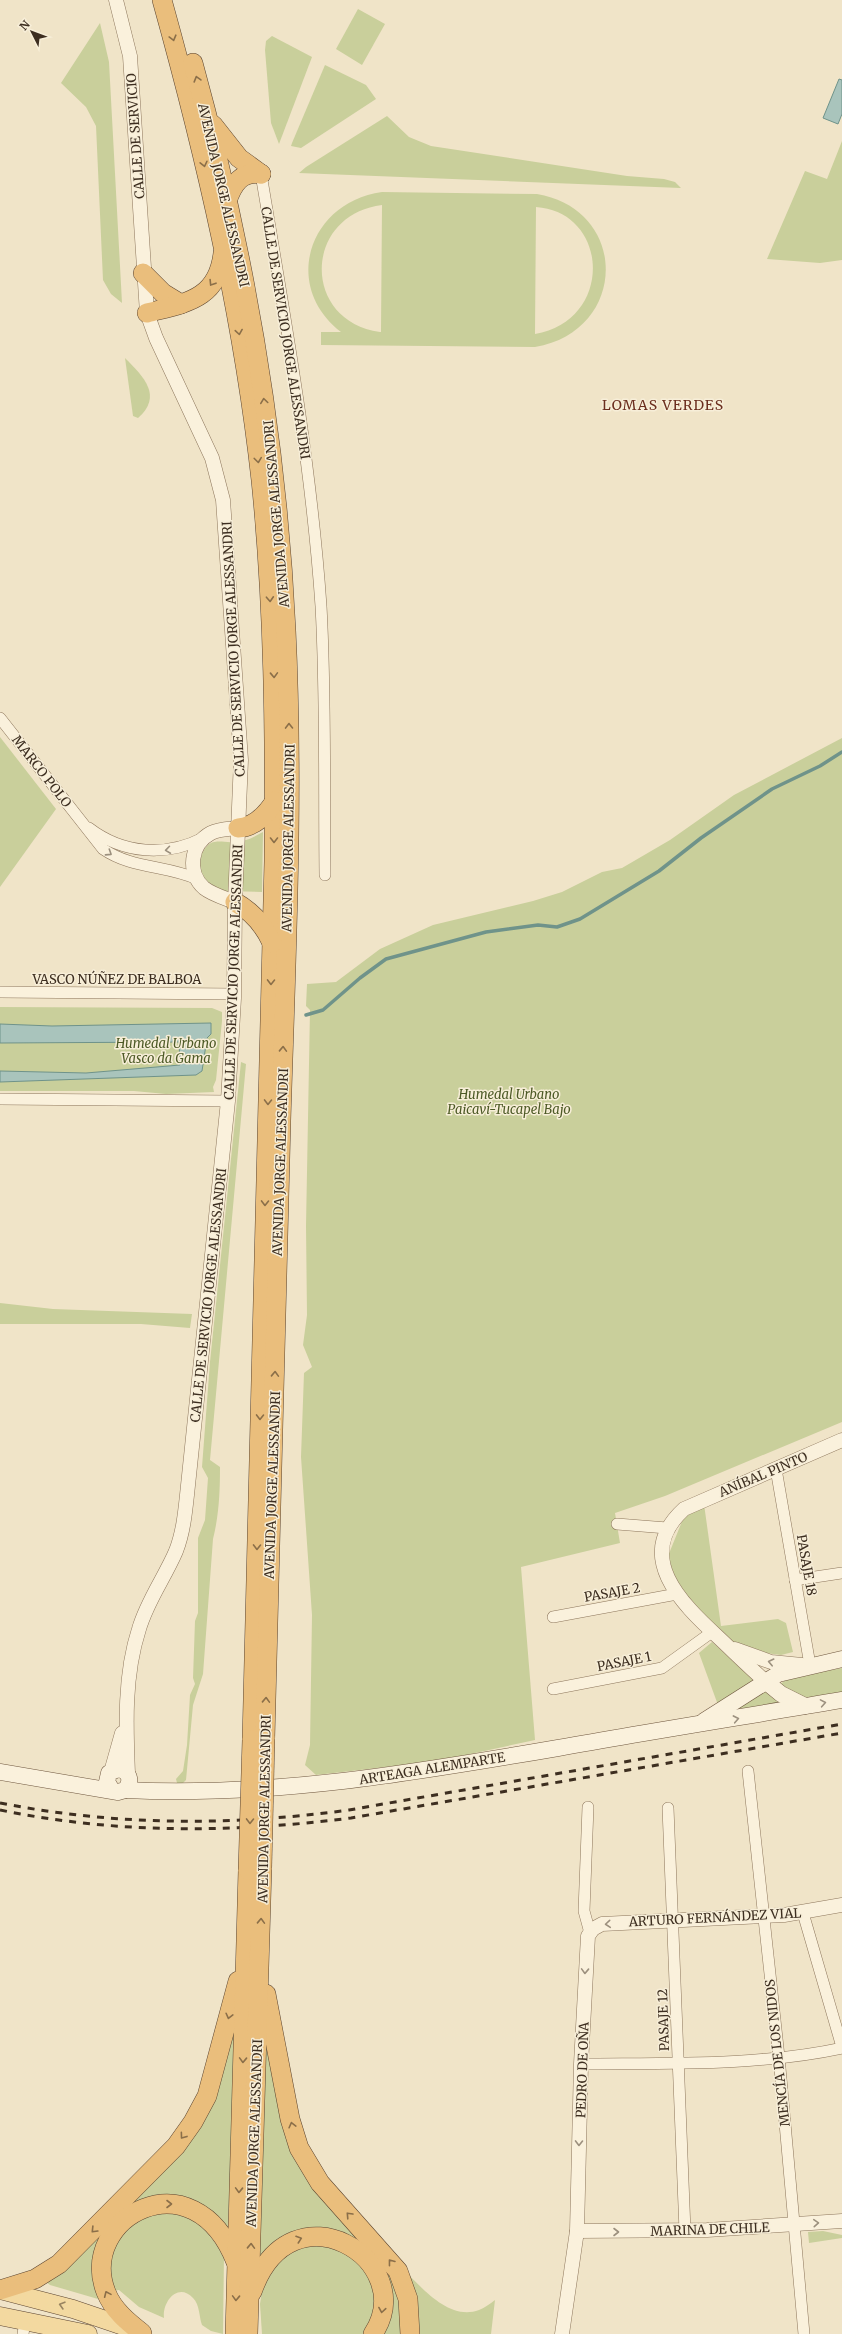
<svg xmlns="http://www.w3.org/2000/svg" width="842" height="2334" viewBox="0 0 842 2334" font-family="Merriweather,serif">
<rect width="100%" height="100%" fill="#f0e4c8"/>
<g fill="#c9cf9b" fill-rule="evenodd">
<polygon points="358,9 385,24 362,65 336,49"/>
<polygon points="100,23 109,62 122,303 111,294 103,280 96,126 86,107 61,83"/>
<polygon points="272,36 312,57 279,144 271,123 265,50 266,41"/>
<polygon points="325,65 366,85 376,99 301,148 291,146 292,143"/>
<polygon points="387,116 409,137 431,146 627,176 664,179 675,182 681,188 299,173 306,167"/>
<polygon points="842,141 842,260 820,263 767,259 805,171 827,179"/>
<path d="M382,192L537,194C630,210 628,331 535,347L321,345V332H341C281,286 309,202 382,192ZM382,205L381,332H380C301,321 303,215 382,205ZM536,207C610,212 614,321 535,334Z"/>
<path d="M125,358C144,377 163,396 138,418L133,416Z"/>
<polygon points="0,737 56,809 0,887"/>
<polygon points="842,738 842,1422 665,1496 615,1513 620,1543 521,1567 535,1740 438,1761 316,1775 305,1765 310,1745 312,1615 301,1457 304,1373 312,1367 303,1345 307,1315 306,1226 310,1010 306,1006 307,984 336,982 380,949 433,925 533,901 562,892 602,872 622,868 670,840 734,795"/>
<path d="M263,832L262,892L223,891L211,888L197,866C210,828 219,848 246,840C252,839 258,834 263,832Z"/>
<polygon points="0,1007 212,1008 222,1012 222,1021 216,1080 213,1087 214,1092 166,1094 134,1091 0,1091"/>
<path d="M241,1062L246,1064L210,1460L220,1467C220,1492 219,1515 213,1539L203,1674L193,1705L186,1780L182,1784L177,1783L176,1779L183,1771L187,1745L190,1695L195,1684L193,1678L195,1621L198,1613V1538L205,1520L208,1478L202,1467L210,1362Z"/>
<polygon points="0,1303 53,1309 192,1314 190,1328 141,1324 0,1324"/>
<polygon points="704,1504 721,1626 778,1619 786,1623 793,1652 781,1655 758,1652 709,1637 691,1620 670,1589 666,1561 685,1514"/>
<polygon points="712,1642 752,1678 789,1705 722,1716 699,1653"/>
<polygon points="842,1668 842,1693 794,1700 778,1686 788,1678"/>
<polygon points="235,2027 228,2235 209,2211 125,2211 101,2298 98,2299 50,2285 45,2281 173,2158"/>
<polygon points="267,2030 285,2126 394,2275 405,2334 381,2334 389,2307 338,2232 325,2229 257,2270"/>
<path d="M147,2212L194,2214L224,2255L223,2334L211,2331L202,2325C199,2317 200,2305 193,2298C178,2282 162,2302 164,2318L139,2307L119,2290L110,2291L107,2275L116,2240Z"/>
<polygon points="823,2231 842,2235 842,2238 809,2243 808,2232"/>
<polygon points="330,2243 362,2264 377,2295 367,2334 262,2334 260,2304 264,2277 289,2250"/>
<path d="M405,2271C423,2289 450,2321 479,2310C484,2308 490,2304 495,2300L491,2334H418Z"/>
</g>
<g fill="#a9c4bc" stroke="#6f938a">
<polygon points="839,79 842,80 842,114 838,124 823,118"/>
<polygon points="211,1023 211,1034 207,1038 202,1071 196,1075 0,1082 0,1071 86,1073 180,1065 179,1042 0,1043 0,1024 52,1026"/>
</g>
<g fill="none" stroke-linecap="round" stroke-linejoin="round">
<polyline stroke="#6f938a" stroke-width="3.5" points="306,1015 323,1010 360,978 386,959 486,932 538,925 557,927 580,919 659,871 701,838 772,789 820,766 842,752"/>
<g stroke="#8d765c" stroke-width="12">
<g id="minor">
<path d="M261,174C285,317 311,461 321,606C326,695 324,786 325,875"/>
<path d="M0,718L103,849C132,869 166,865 197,879"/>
<path d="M89,828C123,854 166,857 203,838"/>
<polyline points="0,992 235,994"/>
<polyline points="0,1099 228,1101"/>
<polyline points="776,1469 810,1665"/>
<polyline points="617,1524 667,1528"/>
<polyline points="795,1580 842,1573"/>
<polyline points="553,1617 677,1594"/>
<polyline points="553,1689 662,1668 712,1632"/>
<polyline points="748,1771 779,2057 804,2334"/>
<polyline points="588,1807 584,1911 590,1933"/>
<polyline points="668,1808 685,2231"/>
<polyline points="803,1913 842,2047"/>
<path d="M581,2064C666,2063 759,2066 842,2048"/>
<polyline points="23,2334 25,2321"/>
</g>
</g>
<g stroke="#8d765c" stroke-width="15">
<g id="tertiary">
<path d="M116,0L130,56L147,313L156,338L212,458L223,500L241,760L235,902L234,998L228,1101L187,1495C185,1514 183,1533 176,1551C165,1577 147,1601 139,1629C124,1675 126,1726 128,1774"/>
<path d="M235,902C225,898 213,895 204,888C187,873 190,844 211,833C219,829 229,829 238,828"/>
<polyline points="735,1649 771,1662 802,1665"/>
<path d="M765,1681C749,1667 734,1652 718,1637C681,1603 633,1556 684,1509L842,1440"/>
<polyline points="111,1772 122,1733"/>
<polyline points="577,2231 707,2230 842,2221"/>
<polyline points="562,2334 577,2231 581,2064 588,1936 593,1929 602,1924 784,1915 842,1905"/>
</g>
</g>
<g stroke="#6f573f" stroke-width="17">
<g id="secondary">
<polyline points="765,1681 781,1694 805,1706"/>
<polyline points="704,1721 778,1674 842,1659"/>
<path d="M0,1772L118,1792L125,1790C133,1781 129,1770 118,1769L109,1773L107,1782L112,1790"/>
<path d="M125,1790C273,1797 413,1773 558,1748C653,1731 748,1716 842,1700"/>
</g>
</g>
<g stroke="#5b4430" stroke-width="19">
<g id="primary">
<polyline points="0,2290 73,2309 138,2331"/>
<polyline points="0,2316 88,2334"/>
</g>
</g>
<g stroke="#5b4430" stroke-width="20">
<g id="trunk">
<path d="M162,0C206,158 243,317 261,480C274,607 275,734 274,861L252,1740"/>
<path d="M193,63C244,248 277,438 286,630C294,794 286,958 281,1121C276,1327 271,1533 265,1739"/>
<polyline points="213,125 239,158 261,174"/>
<path d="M227,201C233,184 241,171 261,174"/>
<polyline points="143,273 163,293 181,304"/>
<path d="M147,313C185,303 218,300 223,253"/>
<path d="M238,828C255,827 266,815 275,801"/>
<path d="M235,902C253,912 264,925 272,943"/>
<polyline points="266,1994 290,2119 299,2148 320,2183 398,2271 408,2299 410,2334"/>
<polyline points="0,2290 35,2279 59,2264 176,2146 193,2122 207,2096 238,1981"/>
<path d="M252,2292C291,2180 421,2261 373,2334"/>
<path d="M142,2333C128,2322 113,2310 106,2292C77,2218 193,2153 236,2262"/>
<polyline points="235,2334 248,1870"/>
<polyline points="248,2334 262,1868"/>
</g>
</g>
<use href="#minor" stroke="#faf1dc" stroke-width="11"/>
<use href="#tertiary" stroke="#faf1dc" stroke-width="14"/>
<use href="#secondary" stroke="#faf1dc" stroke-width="16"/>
<use href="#primary" stroke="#f3d9a0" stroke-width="18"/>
<use href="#trunk" stroke="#eabe7c" stroke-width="19"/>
<g stroke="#3d2e20" stroke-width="3" stroke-dasharray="7 7" stroke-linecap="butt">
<path d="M0,1803C118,1826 230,1826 349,1810L842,1724"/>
<path d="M0,1810C117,1834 233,1833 351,1818L842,1733"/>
</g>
<g stroke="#5b4430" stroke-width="20" stroke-linecap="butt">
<g id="trunk-bridge">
<polyline points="262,1868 265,1739"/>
<polyline points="248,1870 252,1740"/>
</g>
</g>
<use href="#trunk-bridge" stroke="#eabe7c" stroke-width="19"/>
</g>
<defs><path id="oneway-chevron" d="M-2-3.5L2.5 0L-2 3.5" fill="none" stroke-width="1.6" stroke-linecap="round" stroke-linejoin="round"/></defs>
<g stroke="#8b6f49">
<use href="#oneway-chevron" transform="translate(173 38) rotate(75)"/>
<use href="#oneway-chevron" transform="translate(197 79) rotate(-106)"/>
<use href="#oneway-chevron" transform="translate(204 164) rotate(77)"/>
<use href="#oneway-chevron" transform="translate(212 283) rotate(122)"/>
<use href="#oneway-chevron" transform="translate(239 332) rotate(81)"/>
<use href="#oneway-chevron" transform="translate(264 401) rotate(-98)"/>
<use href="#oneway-chevron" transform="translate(258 460) rotate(83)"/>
<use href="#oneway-chevron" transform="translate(270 599) rotate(87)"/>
<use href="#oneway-chevron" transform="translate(274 675) rotate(88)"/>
<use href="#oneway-chevron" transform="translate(289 726) rotate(-91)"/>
<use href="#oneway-chevron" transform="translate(274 840) rotate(90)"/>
<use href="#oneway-chevron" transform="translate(271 982) rotate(91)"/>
<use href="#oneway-chevron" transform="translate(283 1049) rotate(-88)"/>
<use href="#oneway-chevron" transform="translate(268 1102) rotate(91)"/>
<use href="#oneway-chevron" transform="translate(265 1203) rotate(91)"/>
<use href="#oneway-chevron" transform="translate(275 1374) rotate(-88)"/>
<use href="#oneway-chevron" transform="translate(260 1417) rotate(91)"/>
<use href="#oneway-chevron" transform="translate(257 1547) rotate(91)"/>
<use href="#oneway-chevron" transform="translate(266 1700) rotate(-88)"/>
<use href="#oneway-chevron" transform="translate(250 1821) rotate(91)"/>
<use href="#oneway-chevron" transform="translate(261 1921) rotate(-88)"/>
<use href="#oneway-chevron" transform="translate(229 2016) rotate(104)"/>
<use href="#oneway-chevron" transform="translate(243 2060) rotate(92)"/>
<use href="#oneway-chevron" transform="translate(292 2125) rotate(-104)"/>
<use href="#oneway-chevron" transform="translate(183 2136) rotate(126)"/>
<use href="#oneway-chevron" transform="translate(239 2190) rotate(92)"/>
<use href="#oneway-chevron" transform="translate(169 2204)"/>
<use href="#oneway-chevron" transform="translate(349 2215) rotate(-133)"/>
<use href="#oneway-chevron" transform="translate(94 2230) rotate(134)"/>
<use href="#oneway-chevron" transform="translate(299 2239) rotate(-19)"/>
<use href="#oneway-chevron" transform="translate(251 2246) rotate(-88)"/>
<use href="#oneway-chevron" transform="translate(391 2262) rotate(-128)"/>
<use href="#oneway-chevron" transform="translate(107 2294) rotate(-114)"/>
<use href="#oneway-chevron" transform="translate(236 2298) rotate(92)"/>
<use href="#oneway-chevron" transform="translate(382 2310) rotate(99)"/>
</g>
<g stroke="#9c907e">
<use href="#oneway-chevron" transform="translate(168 850) rotate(172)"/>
<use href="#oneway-chevron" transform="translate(109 853) rotate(33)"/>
<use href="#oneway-chevron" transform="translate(771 1662) rotate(-167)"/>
<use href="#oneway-chevron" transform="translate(823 1703) rotate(-10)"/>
<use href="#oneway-chevron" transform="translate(736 1719) rotate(-11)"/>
<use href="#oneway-chevron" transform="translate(608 1924) rotate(175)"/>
<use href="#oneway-chevron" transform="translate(585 1971) rotate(92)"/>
<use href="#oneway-chevron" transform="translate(579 2143) rotate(91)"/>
<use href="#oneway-chevron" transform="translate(816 2223) rotate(-4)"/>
<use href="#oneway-chevron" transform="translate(616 2232)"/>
</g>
<use stroke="#988460" href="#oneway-chevron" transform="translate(62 2305) rotate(-164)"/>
<g text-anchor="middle" stroke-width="3" stroke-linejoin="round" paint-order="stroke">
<g font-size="13" fill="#3d2e20" stroke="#f7eed8">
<text transform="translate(135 136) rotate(-94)" y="5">CALLE DE SERVICIO</text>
<text transform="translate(224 195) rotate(77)" y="5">AVENIDA JORGE ALESSANDRI</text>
<text transform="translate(286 333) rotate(81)" y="5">CALLE DE SERVICIO JORGE ALESSANDRI</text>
<text transform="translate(276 514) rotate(-95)" y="5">AVENIDA JORGE ALESSANDRI</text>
<text transform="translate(233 649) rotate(-93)" y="5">CALLE DE SERVICIO JORGE ALESSANDRI</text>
<text transform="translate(42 771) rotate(52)" y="5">MARCO POLO</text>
<text transform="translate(288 838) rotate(-89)" y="5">AVENIDA JORGE ALESSANDRI</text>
<text transform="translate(233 972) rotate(-88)" y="5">CALLE DE SERVICIO JORGE ALESSANDRI</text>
<text x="117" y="984">VASCO NÚÑEZ DE BALBOA</text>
<text transform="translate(280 1162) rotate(-88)" y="5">AVENIDA JORGE ALESSANDRI</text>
<text transform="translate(208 1295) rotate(-84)" y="5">CALLE DE SERVICIO JORGE ALESSANDRI</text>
<text transform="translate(763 1474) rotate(-23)" y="5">ANÍBAL PINTO</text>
<text transform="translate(272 1485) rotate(-88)" y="5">AVENIDA JORGE ALESSANDRI</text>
<text transform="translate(807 1565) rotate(80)" y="5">PASAJE 18</text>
<text transform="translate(612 1592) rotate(-10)" y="5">PASAJE 2</text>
<text transform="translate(624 1661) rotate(-11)" y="5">PASAJE 1</text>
<text transform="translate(432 1768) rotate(-9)" y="5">ARTEAGA ALEMPARTE</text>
<text transform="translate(264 1809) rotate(-89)" y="5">AVENIDA JORGE ALESSANDRI</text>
<text transform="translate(715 1917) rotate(-3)" y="5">ARTURO FERNÁNDEZ VIAL</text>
<text transform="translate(663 2020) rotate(-92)" y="5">PASAJE 12</text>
<text transform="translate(777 2053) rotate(-96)" y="5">MENCÍA DE LOS NIDOS</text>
<text transform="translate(582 2070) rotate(-88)" y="5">PEDRO DE OÑA</text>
<text transform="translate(254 2133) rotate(-88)" y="5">AVENIDA JORGE ALESSANDRI</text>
<text transform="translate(710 2229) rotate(-2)" y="5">MARINA DE CHILE</text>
</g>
<g font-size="13" font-style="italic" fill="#4d5a26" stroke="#f7eed8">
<text x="166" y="1048">Humedal Urbano<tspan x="166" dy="15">Vasco da Gama</tspan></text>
<text x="509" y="1099">Humedal Urbano<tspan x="509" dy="15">Paicaví-Tucapel Bajo</tspan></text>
</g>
<g font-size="14" letter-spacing="1" fill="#6b2e1e" stroke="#f7eed8">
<text x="663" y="410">LOMAS VERDES</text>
</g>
</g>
<g transform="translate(32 32) rotate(312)" stroke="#f7eed8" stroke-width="3" paint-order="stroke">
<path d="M0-3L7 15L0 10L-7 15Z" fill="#3d2e20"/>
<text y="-6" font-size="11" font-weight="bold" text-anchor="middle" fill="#3d2e20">N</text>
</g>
</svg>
